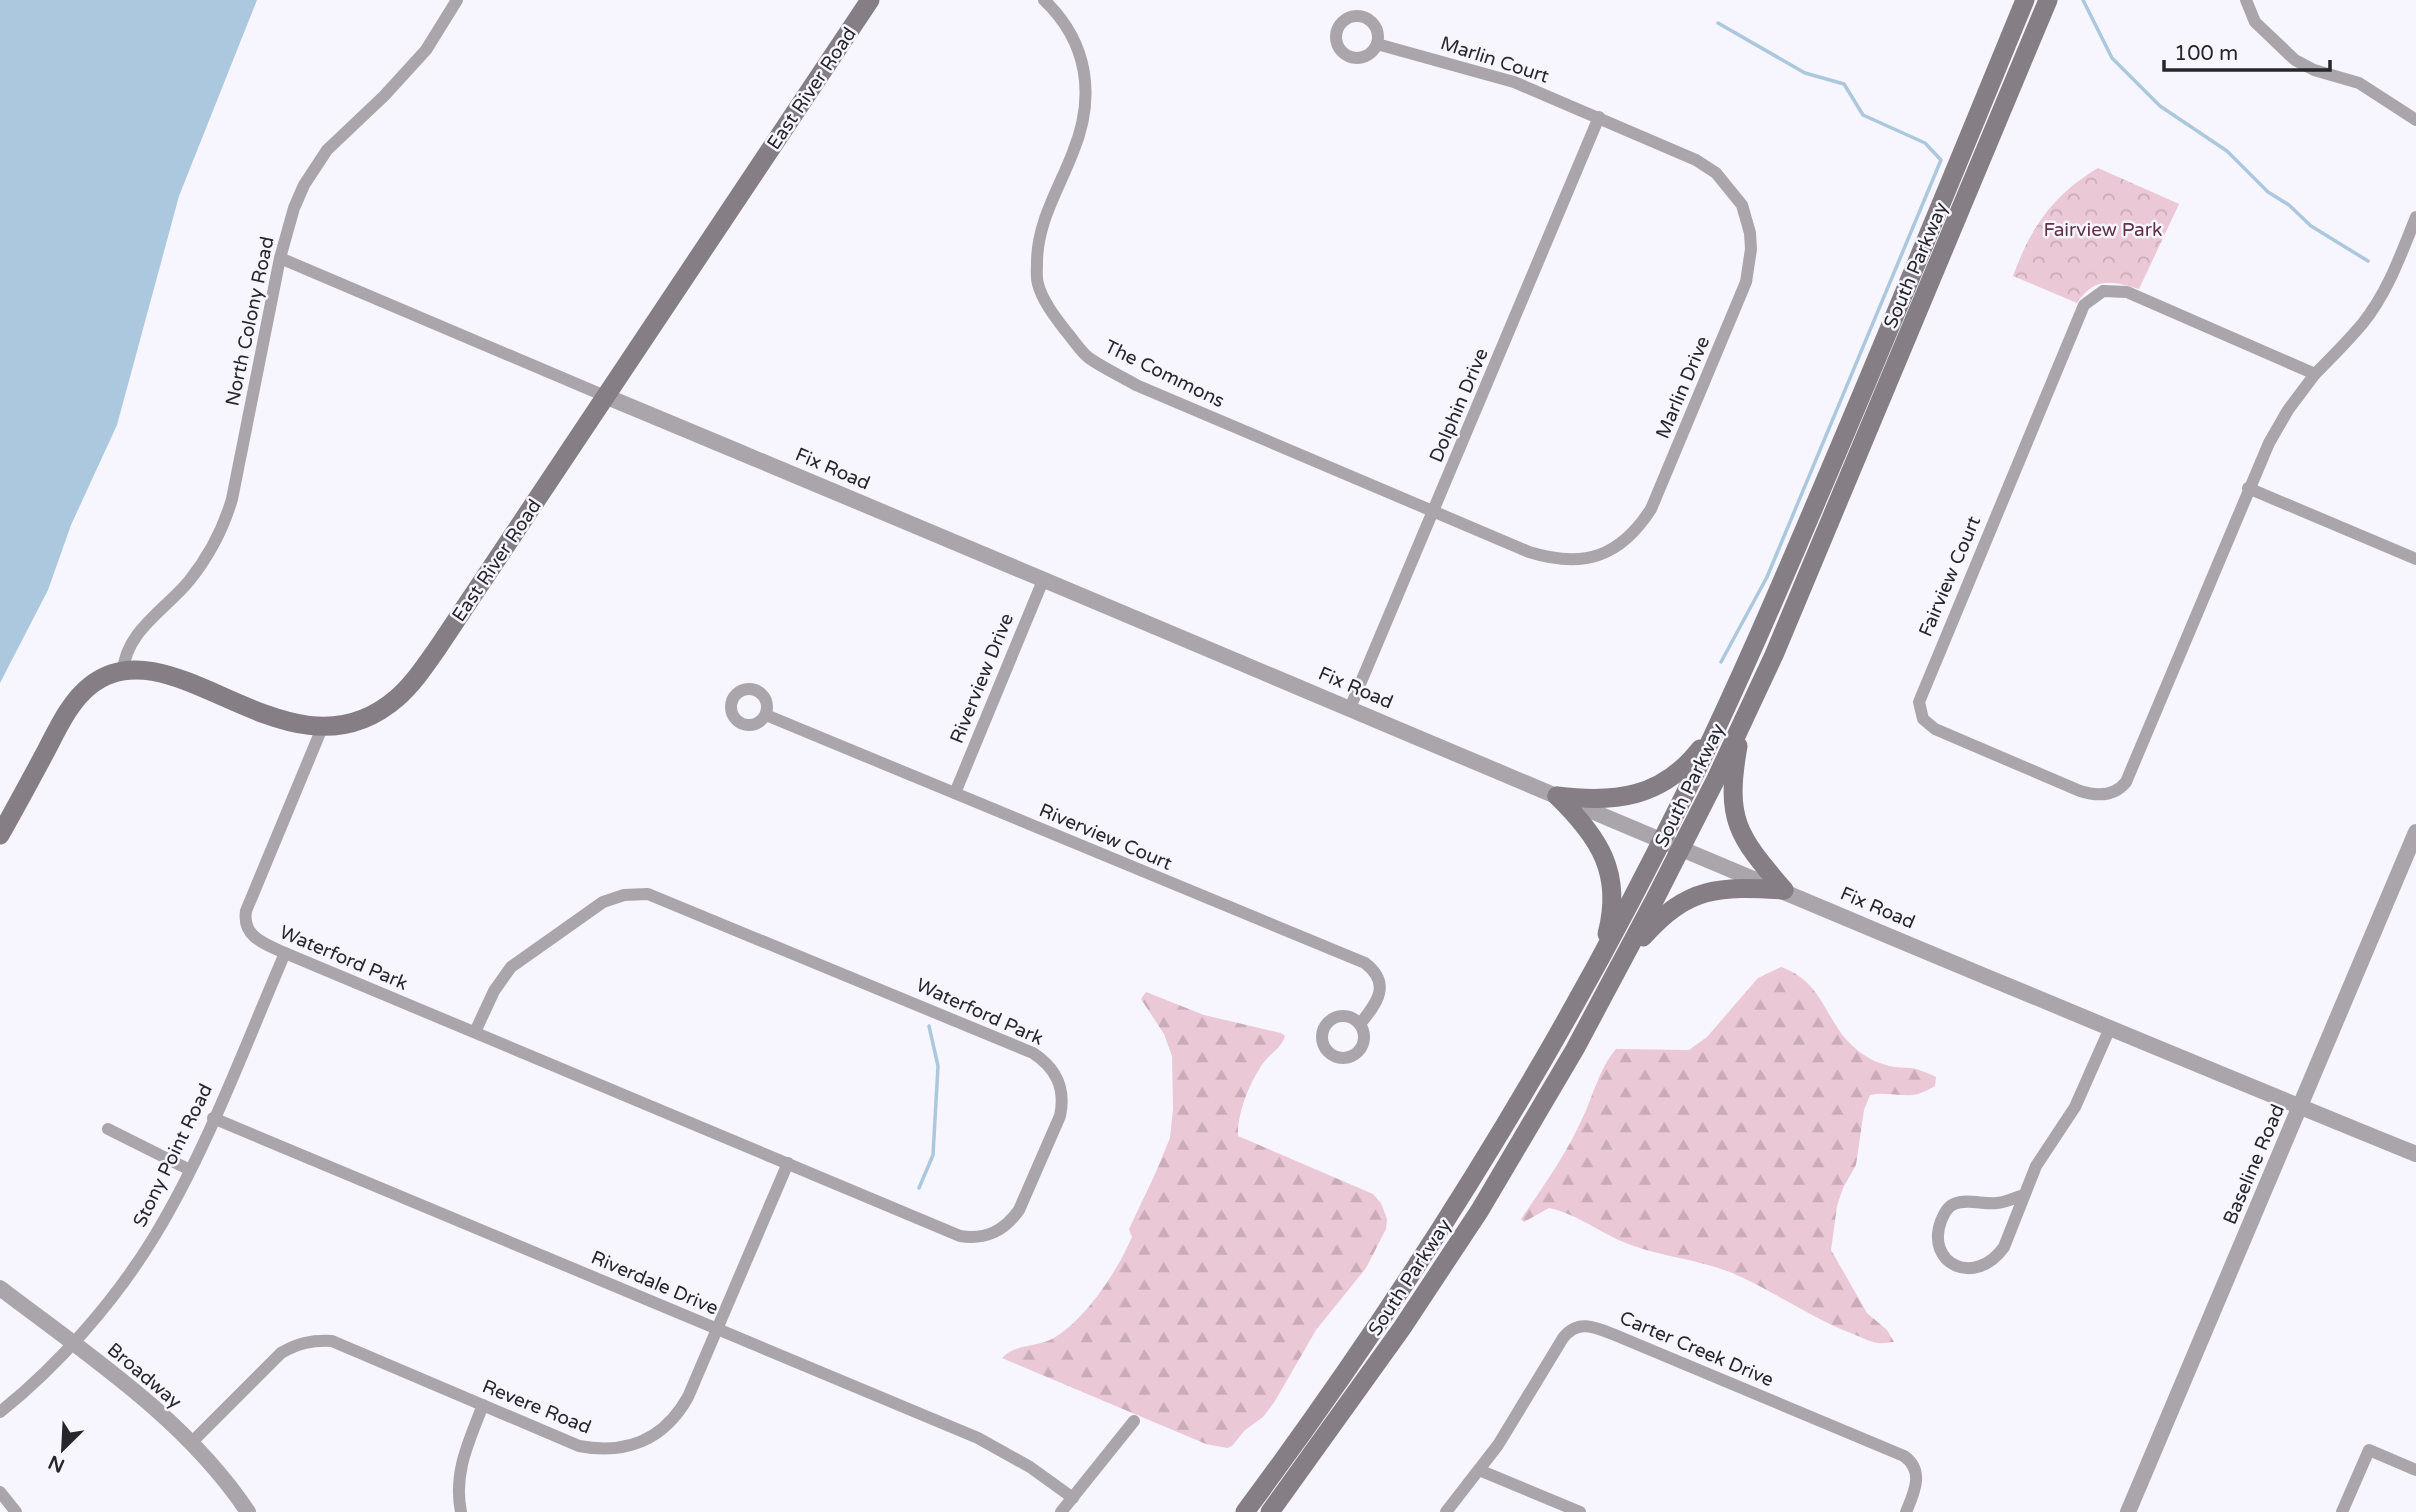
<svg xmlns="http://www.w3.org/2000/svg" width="2416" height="1512" viewBox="0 0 2416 1512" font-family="'Varela Round',sans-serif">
<defs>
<pattern id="forest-firs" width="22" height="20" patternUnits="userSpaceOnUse" patternTransform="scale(1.75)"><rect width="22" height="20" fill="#eac8d5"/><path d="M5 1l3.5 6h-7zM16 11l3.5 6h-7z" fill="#c9acb7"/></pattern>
<pattern id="park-crowns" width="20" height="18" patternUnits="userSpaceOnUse" patternTransform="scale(1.75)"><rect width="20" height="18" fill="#eac8d5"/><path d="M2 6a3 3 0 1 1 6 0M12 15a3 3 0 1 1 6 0" fill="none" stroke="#c9acb7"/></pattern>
</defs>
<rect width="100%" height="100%" fill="#f7f5fe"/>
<g fill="url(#forest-firs)">
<path d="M1781,967C1825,982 1825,1024 1856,1049C1866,1058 1881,1065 1895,1067C1902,1068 1910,1067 1916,1069C1923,1071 1930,1074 1936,1077L1935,1086C1930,1089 1924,1092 1918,1094C1902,1098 1887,1091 1870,1095L1864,1110L1856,1165L1843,1188L1837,1206L1831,1250L1867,1313L1887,1330L1894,1342C1889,1342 1882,1344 1878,1343C1870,1342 1861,1337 1853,1334C1812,1318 1778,1294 1739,1276C1705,1260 1666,1258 1631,1245C1603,1235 1578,1214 1549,1208L1524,1222L1521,1219C1543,1187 1567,1153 1583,1117C1594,1094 1599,1069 1616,1049L1689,1050L1707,1037L1758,978Z"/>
<path d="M1146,992L1204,1015L1281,1033L1285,1036C1282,1047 1271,1053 1264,1062C1250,1081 1237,1113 1238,1136L1373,1194L1381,1203L1387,1219L1386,1229L1366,1268L1316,1330L1275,1401L1263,1417L1245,1430L1232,1446L1227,1448L1206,1444L1002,1358C1014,1344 1037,1347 1052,1339C1085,1321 1118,1270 1132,1237L1129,1229L1156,1172L1170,1138L1173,1109L1172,1056L1164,1034L1141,999Z"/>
</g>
<path fill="url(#park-crowns)" d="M2098,168L2179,204L2139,289C2113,281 2094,276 2077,303L2013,276C2031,227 2053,195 2098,168Z"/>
<polygon fill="#acc8df" points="0,0 257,0 179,196 117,425 71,525 48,590 0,683"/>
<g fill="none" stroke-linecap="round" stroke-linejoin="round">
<g stroke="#acc8df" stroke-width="3.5">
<polyline points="2083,0 2112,58 2160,106 2227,151 2268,192 2289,205 2311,226 2368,261"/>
<polyline points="1718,23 1805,73 1844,84 1863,115 1925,143 1941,160 1767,577 1721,662"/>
<polyline points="919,1188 933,1155 938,1066 929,1026"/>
</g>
<g stroke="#aaa5aa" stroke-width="12">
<path d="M1044,0C1088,42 1096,96 1073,152C1059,189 1037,222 1037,263C1037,269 1036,278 1038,284C1042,300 1055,317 1065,330C1073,339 1080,351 1089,358C1103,368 1121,376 1136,385L1529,552C1584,569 1620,557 1651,509L1746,282L1751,249L1750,233L1742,205L1716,173L1696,160L1514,82L1377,44"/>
<polyline points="2246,0 2255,22 2295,60 2314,70 2359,83 2416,120"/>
<circle cx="1357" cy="37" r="21"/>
<polyline points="280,258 605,396"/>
<path d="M2103,291L2127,292L2315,374L2288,410L2269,443L2126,782C2114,797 2096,796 2080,791L1935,729L1923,719L1919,702L2084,305Z"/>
<path d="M2315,374C2331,358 2348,341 2363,323C2388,292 2401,254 2416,217"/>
<polyline points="2248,488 2416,559"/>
<path d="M123,672C125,632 165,610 189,581C209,556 223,530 232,499L280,258L294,208L304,185L327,150L384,96L426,50L457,0"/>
<circle cx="749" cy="707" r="18"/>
<polyline points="1350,708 1599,117"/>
<path d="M766,715L1365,963C1392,984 1377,1003 1360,1024"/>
<path d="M322,728L246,911C242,937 265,944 285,953L960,1236C986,1240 1004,1231 1019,1210L1060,1116C1066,1088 1056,1068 1033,1053L648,894L624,895L603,902L511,967L494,991L475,1032"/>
<polyline points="955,793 1044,578"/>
<circle cx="1343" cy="1037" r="21"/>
<polyline points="213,1118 978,1438 1030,1467 1073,1498"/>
<polyline points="108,1129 190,1170"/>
<path d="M2023,1195C2015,1198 2006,1202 1997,1203C1984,1205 1967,1198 1954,1204C1947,1207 1944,1214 1941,1221C1925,1264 1975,1288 2004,1247L2036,1166L2075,1107L2110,1028"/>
<path d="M0,1412C58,1366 115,1301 154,1237C206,1152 245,1046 285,953"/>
<path d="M191,1443L281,1353C298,1343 312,1340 332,1341L579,1446C626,1455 664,1440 688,1397L788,1163"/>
<polyline points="1479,1470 1580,1512"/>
<polyline points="0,1492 16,1512"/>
<path d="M461,1512C453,1473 469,1441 483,1405"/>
<polyline points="1061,1512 1134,1421"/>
<path d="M1446,1512L1498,1445L1563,1338C1578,1319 1595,1327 1615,1335L1904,1456C1925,1471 1914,1493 1906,1512"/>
<polyline points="2342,1512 2369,1450 2416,1470"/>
</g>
<g stroke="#aaa5aa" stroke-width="16">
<path d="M605,396C1209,647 1810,907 2416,1154"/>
<path d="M0,1288C88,1355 186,1419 248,1512"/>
<polyline points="2128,1512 2416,832"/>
</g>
<g stroke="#857e85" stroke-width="19">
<path d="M1738,746C1725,820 1737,835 1784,890"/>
<path d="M1557,796C1615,803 1662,798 1700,749"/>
<path d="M1557,796C1599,837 1623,873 1607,934"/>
<path d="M0,835C16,807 31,779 46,751C58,728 70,701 91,685C174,620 290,791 397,698C413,684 425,666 437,649L870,0"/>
<path d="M1643,937C1688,886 1719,886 1784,890"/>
<path d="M1245,1512C1412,1287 1561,1048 1684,796C1737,688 1784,578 1831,467C1897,312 1961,156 2025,0"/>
<polyline points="1270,1512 1402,1328 1480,1210 1575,1049 1655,899 1715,781 1774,655 2048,0"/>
</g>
</g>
<g text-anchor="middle" stroke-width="5" stroke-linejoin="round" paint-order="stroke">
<g font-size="19" fill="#27262b" stroke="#f7f5fe">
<text transform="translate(1495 59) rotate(18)" y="7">Marlin Court</text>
<text transform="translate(811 88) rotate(-56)" y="7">East River Road</text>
<text transform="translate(1915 265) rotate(-67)" y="7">South Parkway</text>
<text transform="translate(249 321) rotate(-78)" y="7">North Colony Road</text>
<text transform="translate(1165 373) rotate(26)" y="7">The Commons</text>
<text transform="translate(1682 387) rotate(-67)" y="7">Marlin Drive</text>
<text transform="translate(1458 405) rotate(-67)" y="7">Dolphin Drive</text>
<text transform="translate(833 468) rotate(23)" y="7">Fix Road</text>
<text transform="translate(496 560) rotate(-56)" y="7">East River Road</text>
<text transform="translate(1949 576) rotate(-67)" y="7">Fairview Court</text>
<text transform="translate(981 678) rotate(-68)" y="7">Riverview Drive</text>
<text transform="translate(1356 687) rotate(23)" y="7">Fix Road</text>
<text transform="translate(1689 785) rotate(-64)" y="7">South Parkway</text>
<text transform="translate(1106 836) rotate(23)" y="7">Riverview Court</text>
<text transform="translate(1878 907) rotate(23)" y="7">Fix Road</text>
<text transform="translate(344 957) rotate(23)" y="7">Waterford Park</text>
<text transform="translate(980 1011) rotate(24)" y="7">Waterford Park</text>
<text transform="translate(172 1155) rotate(-64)" y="7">Stony Point Road</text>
<text transform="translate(2253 1164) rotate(-67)" y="7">Baseline Road</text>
<text transform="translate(1409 1277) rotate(-57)" y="7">South Parkway</text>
<text transform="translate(655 1282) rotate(23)" y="7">Riverdale Drive</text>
<text transform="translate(1697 1348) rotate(23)" y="7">Carter Creek Drive</text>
<text transform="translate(145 1375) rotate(40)" y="7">Broadway</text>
<text transform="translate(537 1406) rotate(22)" y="7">Revere Road</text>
</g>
<g font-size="19" fill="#613147" stroke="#f7f5fe">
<text x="2103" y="236">Fairview Park</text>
</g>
</g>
<g transform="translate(63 1449) rotate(204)" stroke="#f7f5fe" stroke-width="5" paint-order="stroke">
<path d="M0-5L12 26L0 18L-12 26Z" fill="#27262b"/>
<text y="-10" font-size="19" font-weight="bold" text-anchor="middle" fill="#27262b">N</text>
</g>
<path d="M2164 60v10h166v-10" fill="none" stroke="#27262b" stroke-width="3.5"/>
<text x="2174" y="60" font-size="21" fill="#27262b" stroke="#f7f5fe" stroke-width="5" paint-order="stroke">100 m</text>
</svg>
